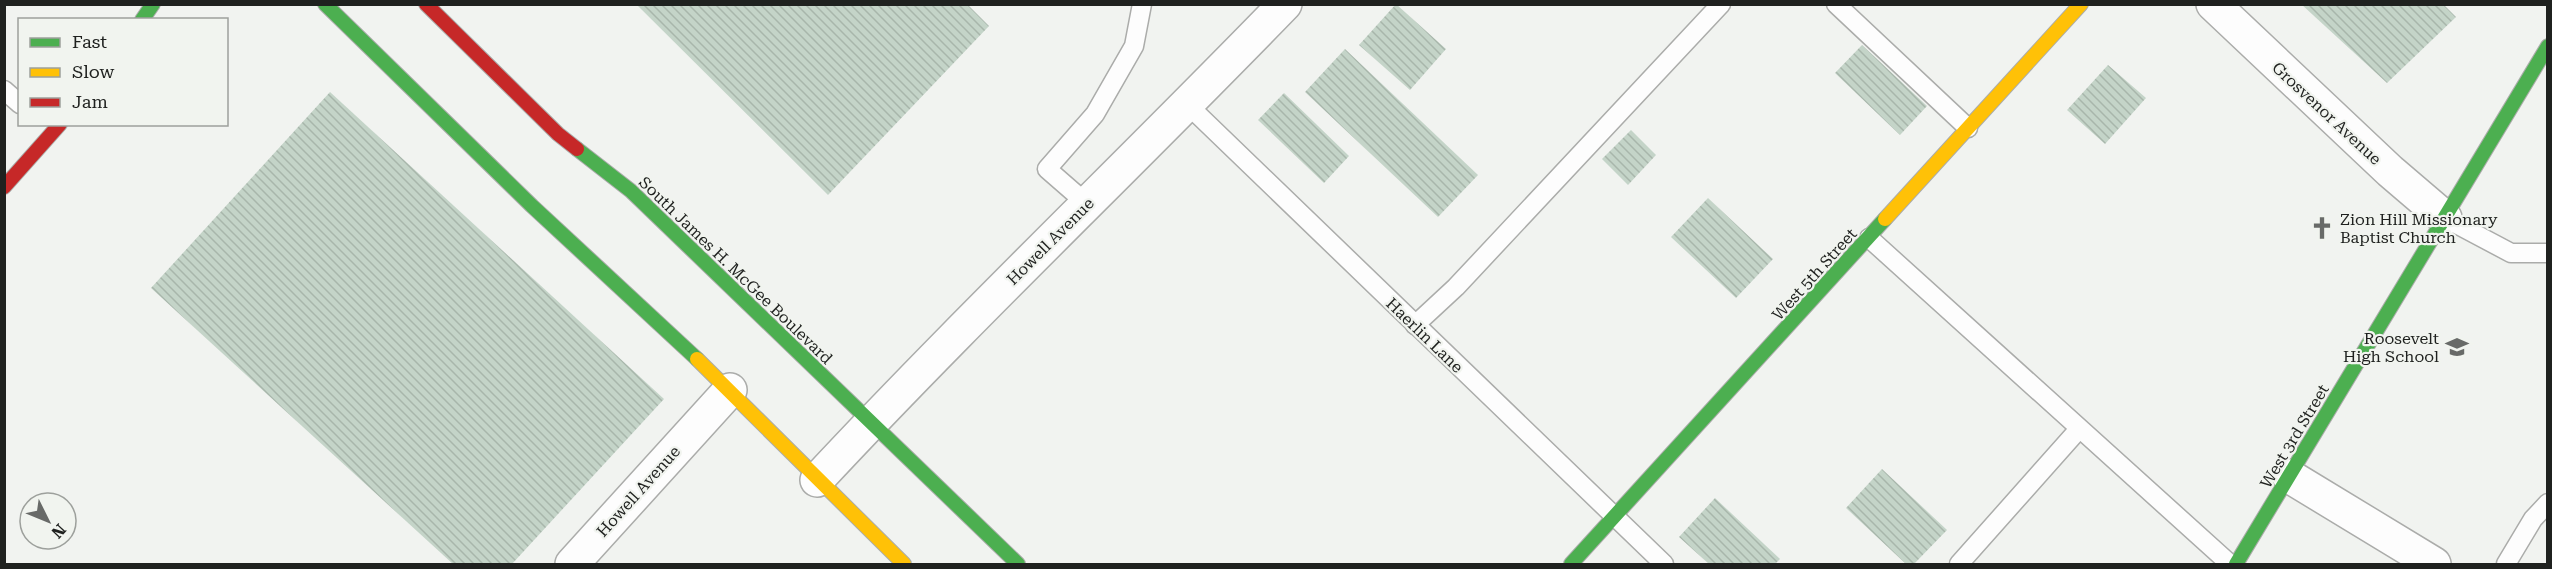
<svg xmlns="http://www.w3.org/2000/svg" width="2552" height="569" viewBox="0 0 2552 569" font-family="'Roboto Serif',serif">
<defs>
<pattern id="building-back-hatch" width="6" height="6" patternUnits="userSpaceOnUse" patternTransform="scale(1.5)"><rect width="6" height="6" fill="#c4d4c8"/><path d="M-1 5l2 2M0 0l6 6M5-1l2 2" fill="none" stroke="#a8b6ab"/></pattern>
</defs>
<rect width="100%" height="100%" fill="#f1f3f0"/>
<g fill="url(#building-back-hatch)">
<polygon points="636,4 967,4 989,26 828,195"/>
<polygon points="1396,4 1446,49 1410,90 1359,45"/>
<polygon points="2301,4 2443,4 2456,17 2387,83"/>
<polygon points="1862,45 1927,106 1900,135 1835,73"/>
<polygon points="1345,49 1478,175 1438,217 1305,92"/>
<polygon points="2108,65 2146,98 2105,144 2067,110"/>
<polygon points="330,92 664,399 512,564 453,564 151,288"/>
<polygon points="1284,93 1349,156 1324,183 1258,120"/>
<polygon points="1631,130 1656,155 1628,185 1602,159"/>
<polygon points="1708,198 1773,259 1736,298 1671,237"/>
<polygon points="1882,469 1947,530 1914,564 1906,564 1846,508"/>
<polygon points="1715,498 1780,559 1775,564 1709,564 1679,537"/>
</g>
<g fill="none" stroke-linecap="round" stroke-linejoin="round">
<g stroke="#abacaa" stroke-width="21">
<g id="lane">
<polyline points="1836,4 1968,128"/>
<polyline points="4,90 20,104"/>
<polyline points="1188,105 1664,564"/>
<polyline points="1086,203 1047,169 1095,114 1134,46 1142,4"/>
<polyline points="2445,218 2511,253 2548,253"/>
<polyline points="1869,238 2230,564"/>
<polyline points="1415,325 1456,287 1721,4"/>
<polyline points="1959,564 2079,429"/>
<polyline points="2506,564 2533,519 2548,503"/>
</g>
</g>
<g stroke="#abacaa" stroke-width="36">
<g id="street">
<polyline points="2213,4 2390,171 2445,218"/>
<polyline points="2289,476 2434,564"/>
<path d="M817,480C969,317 1130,164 1285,4"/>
<polyline points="572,564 730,390"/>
</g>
</g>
<g stroke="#abacaa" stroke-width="16">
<g id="fast">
<polyline points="325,4 532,206 697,359"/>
<polyline points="142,20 153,4"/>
<polyline points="577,149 631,191 1018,564"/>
<polyline points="1571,564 1885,219"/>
<polyline points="2236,564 2548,46"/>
</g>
</g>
<g stroke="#abacaa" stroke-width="16">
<g id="slow">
<polyline points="1885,219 2081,4"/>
<polyline points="697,359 904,564"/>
</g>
</g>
<g stroke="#abacaa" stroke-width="16">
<g id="jam">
<polyline points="426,4 558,134 577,149"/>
<polyline points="4,187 60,124"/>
</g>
</g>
<use href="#lane" stroke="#fdfdfd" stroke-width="18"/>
<use href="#street" stroke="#fdfdfd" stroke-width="33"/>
<use href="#fast" stroke="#4caf50" stroke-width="14"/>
<use href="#slow" stroke="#ffc107" stroke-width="14"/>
<use href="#jam" stroke="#c62828" stroke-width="14"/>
</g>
<defs>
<g id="church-bare" transform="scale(1.8)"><path d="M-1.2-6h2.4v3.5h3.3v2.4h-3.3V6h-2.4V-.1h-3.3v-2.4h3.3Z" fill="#686a68" stroke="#f1f4ef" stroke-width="2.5" paint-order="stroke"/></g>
<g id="school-bare" transform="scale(1.8)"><path d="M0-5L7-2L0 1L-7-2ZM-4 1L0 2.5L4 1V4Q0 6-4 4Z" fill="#686a68" stroke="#f1f4ef" stroke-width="2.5" paint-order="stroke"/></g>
</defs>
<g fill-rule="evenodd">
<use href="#church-bare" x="2322" y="228"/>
<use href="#school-bare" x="2457" y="347"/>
</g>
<g text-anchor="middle" stroke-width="4.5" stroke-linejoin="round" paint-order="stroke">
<g font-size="16" fill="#1f211f" stroke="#f1f4ef">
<text transform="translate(2327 113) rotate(43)" y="6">Grosvenor Avenue</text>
<text transform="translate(1050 241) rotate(-45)" y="6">Howell Avenue</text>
<text transform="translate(736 270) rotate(44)" y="6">South James H. McGee Boulevard</text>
<text transform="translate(1814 274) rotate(-48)" y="6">West 5th Street</text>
<text transform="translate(1425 335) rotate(44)" y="6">Haerlin Lane</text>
<text transform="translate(2294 436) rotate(-59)" y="6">West 3rd Street</text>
<text transform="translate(638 491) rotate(-48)" y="6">Howell Avenue</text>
</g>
<g font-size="16" fill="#1f211f" stroke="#f1f4ef" text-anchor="start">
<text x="2340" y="225">Zion Hill Missionary<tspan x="2340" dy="18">Baptist Church</tspan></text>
<text x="2439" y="344" text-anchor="end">Roosevelt<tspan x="2439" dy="18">High School</tspan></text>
</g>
</g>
<rect width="2552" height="569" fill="none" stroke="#1f211f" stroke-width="12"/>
<rect x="18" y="18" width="210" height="108" fill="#f1f4ef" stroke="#9da09c" stroke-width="1.5"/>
<rect x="30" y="38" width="30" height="9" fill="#4caf50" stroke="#9da09c" stroke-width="1.5"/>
<text x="72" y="48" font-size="18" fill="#1f211f">Fast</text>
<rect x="30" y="68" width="30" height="9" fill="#ffc107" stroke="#9da09c" stroke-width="1.5"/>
<text x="72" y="78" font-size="18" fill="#1f211f">Slow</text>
<rect x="30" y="98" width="30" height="9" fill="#c62828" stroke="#9da09c" stroke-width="1.5"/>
<text x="72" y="108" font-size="18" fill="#1f211f">Jam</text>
<g transform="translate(48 521) rotate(133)"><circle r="28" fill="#f1f4ef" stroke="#9da09c" stroke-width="1.5"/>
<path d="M0-4.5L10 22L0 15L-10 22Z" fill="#686a68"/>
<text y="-9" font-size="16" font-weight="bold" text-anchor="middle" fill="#1f211f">N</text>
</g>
</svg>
